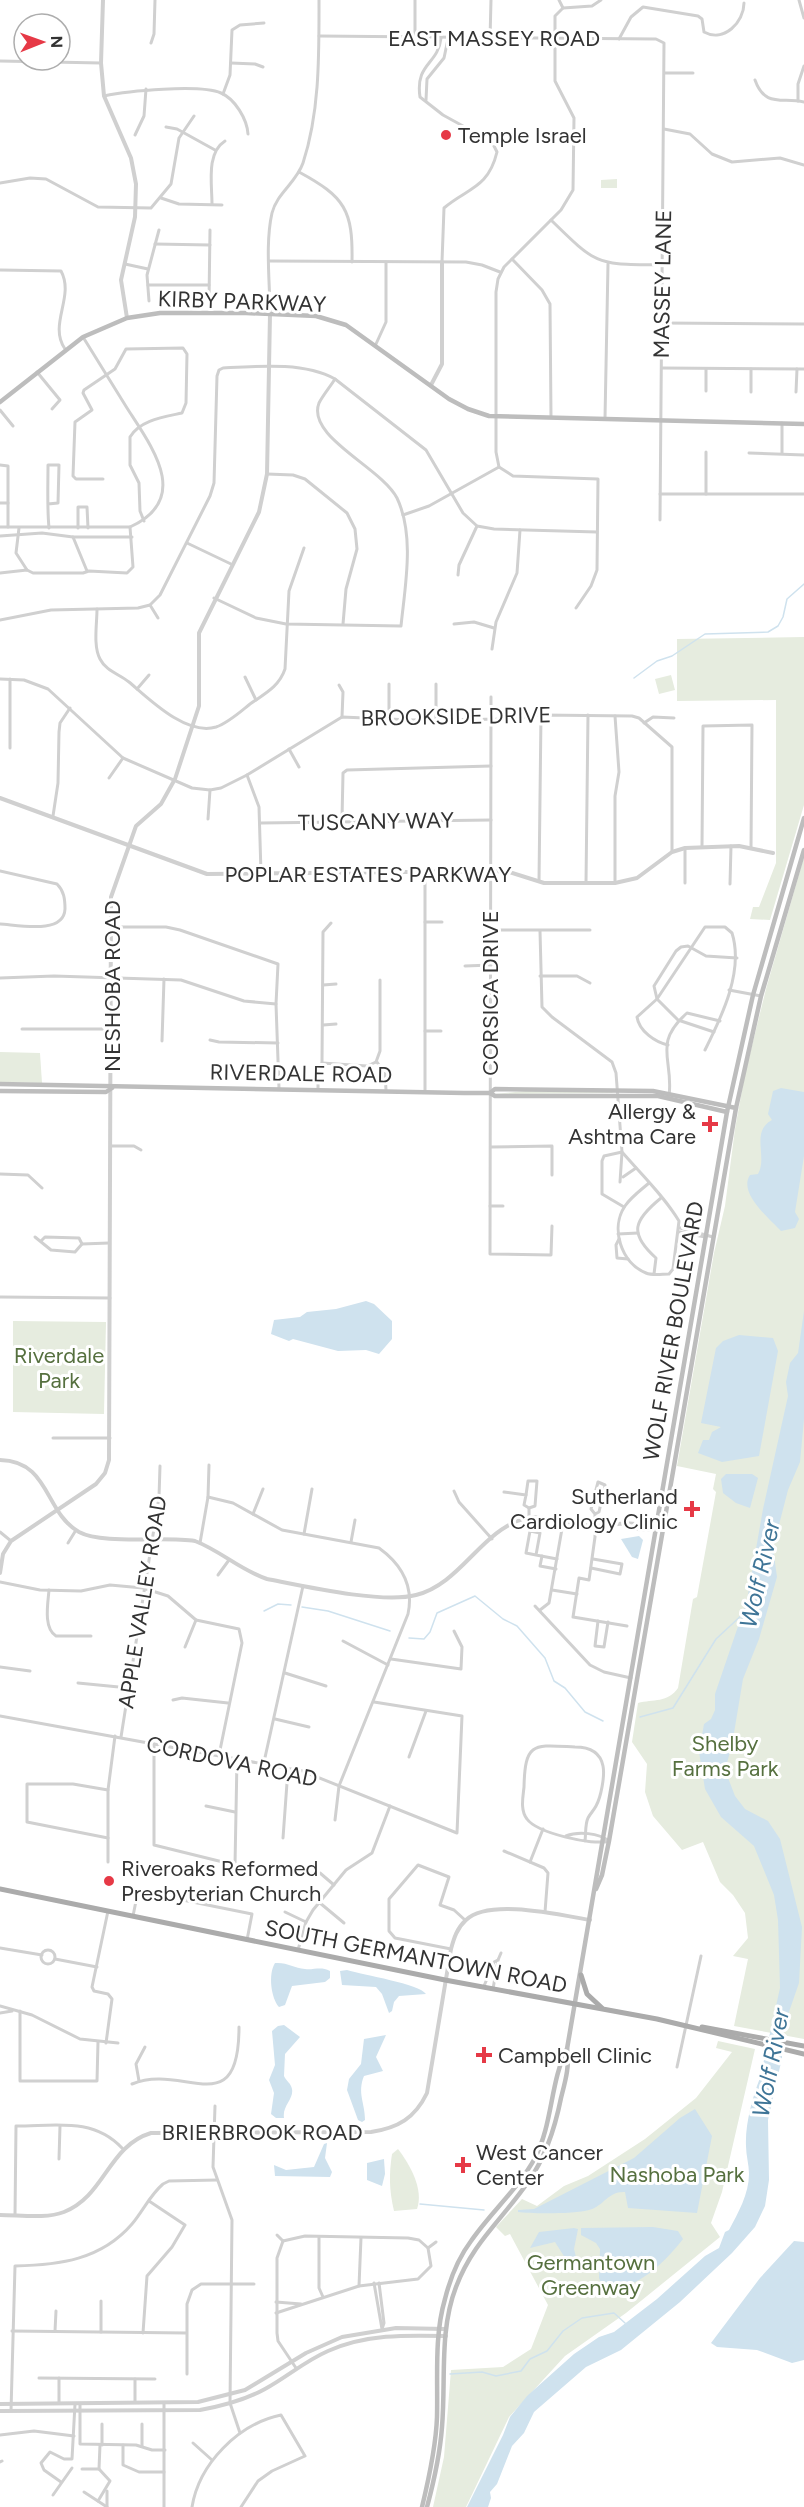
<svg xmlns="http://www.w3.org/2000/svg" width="804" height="2507" viewBox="0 0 804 2507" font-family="Figtree,sans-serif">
<rect width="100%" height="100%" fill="#fff"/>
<g fill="#e6ecdf">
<polygon points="617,179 617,188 601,188 601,180"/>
<polygon points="804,637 804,805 770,920 750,919 753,907 759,907 776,863 776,700 677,701 677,639"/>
<polygon points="671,675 675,690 659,694 655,679"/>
<path d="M804,857V2039L734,2026L748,1959L733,1956L748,1938L745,1913L733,1895L720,1882L703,1842L682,1850L653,1816L645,1792L647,1764L632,1742L638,1703C653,1699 668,1703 678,1688L693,1599L697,1597L716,1492L713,1489L716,1474L677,1466L714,1253L725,1206L735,1129L745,1074L766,989Z"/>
<polygon points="0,1052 40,1053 42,1083 0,1082"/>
<polygon points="526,1091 612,1092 613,1093 494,1094"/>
<polygon points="13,1321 106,1322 104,1414 13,1412"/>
<polygon points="718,2041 755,2049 722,2192 711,2223 720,2237 626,2313 565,2356 509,2417 466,2507 433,2507 444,2457 451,2370 503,2367 531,2349 548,2305 510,2234 505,2236 496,2227 522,2199 537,2206 564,2186 588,2176 645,2139 696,2098 732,2052 716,2048"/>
<path d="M398,2149C410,2165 424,2189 417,2209L394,2211C389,2190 389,2174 392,2154Z"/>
</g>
<g fill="#cfe2ee">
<path d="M781,1088L804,1092V1156L795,1212L799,1219L795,1228L781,1231C769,1218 738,1193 750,1175L758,1174C768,1156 750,1132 772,1120L768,1114L773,1091Z"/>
<polygon points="366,1301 374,1304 392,1321 392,1339 379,1354 366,1350 338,1351 293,1339 289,1341 271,1334 274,1320 300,1317 307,1312 336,1309"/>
<path d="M804,1311V1419L800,1462L788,1490L773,1548L777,1577L759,1639L743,1679L732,1745L725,1770L735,1796L745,1809L768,1821L780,1839L802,1927L799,1983L782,2032V2058L768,2120L769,2180L765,2206L755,2227L732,2253L680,2302L621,2350L586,2367L534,2412L524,2433L512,2446L497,2484L490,2492L491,2498L488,2507H467L503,2435L510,2417L527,2396L574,2354L599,2337L614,2332L657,2299L705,2256L719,2248L725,2232L729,2230C738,2213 749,2194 749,2174C749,2165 746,2155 746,2146C745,2125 752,2098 760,2078L780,1988L778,1920L774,1895L754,1846L721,1817L705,1789L699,1752L704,1724L711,1719L715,1710V1694L747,1600L763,1509L788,1396L786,1382L790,1363L798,1353Z"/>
<polygon points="739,1335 773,1338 778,1351 759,1456 722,1462 698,1453 703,1440 709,1440 712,1432 721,1427 701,1423 716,1348 723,1341"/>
<polygon points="726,1474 752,1474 758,1478 750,1508 736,1503 723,1493 721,1479"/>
<polygon points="639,1536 643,1540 638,1559 632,1557 621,1539"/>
<path d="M275,1963C287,1962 294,1968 305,1969C314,1970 321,1966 330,1971V1978L325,1982L292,1986L285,2005L279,2007C271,1998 268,1974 275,1963Z"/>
<path d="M347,1970C363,1975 420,1984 426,1994L399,1996L394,2002L392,2011L389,2013L382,1994L376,1987L342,1985L340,1971Z"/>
<path d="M284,2025L300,2037L285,2054L284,2076C286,2081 291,2083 292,2089C294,2099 282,2106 284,2118H276L271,2114L274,2093L269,2080L275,2065L272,2031L278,2026Z"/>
<path d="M386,2035L376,2057L383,2071L364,2076C357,2093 365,2103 365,2120L362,2122L358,2120L347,2090L349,2079L361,2064L364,2039Z"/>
<path d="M695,2109L712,2136L697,2213L628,2208L625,2192C608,2191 604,2206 589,2210C576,2214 532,2214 518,2212V2210L534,2209L634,2158L680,2118Z"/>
<polygon points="327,2143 325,2158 332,2172 330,2177 275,2176 274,2165 286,2170 314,2167 324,2144"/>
<polygon points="384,2159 385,2174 382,2186 367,2180 367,2163"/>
<polygon points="574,2228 578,2229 574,2249 577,2261 567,2261 555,2242 530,2248 539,2232"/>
<path d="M581,2228L653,2227L678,2231L683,2239C664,2263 636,2292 603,2288L599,2278L600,2249L596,2243L581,2235Z"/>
<polygon points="794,2241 804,2242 804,2360 792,2363 757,2350 717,2347 711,2343 760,2278"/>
</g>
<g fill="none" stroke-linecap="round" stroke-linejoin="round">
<g stroke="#cfe2ee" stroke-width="1.5">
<polyline points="634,678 657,661 672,656 705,634 768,632 778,626 783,617 787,599 804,584"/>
<polyline points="302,1607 328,1611 390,1631"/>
<polyline points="264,1611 278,1604 291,1605"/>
<polyline points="409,1638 424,1639 430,1632 437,1613 475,1596 503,1619 517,1626 545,1658 554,1681 565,1688 585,1712 603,1721"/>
<polyline points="640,1717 673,1708 716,1639 744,1613"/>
<polyline points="420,2204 484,2210"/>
<polyline points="450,2374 482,2372 496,2376 521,2371 530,2359 547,2351 563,2331 582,2318 614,2313 625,2323"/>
</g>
<g stroke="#d0d0d0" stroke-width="3">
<polyline points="415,0 415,37"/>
<polyline points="559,0 563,8"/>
<polyline points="799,0 804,18"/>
<polyline points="319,36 656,39 664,43 660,520"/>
<path d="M441,38C438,65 415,63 420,97L443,115L492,142L497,152C488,189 467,188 444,208L442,262"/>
<polyline points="490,39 491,0"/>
<path d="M619,39L631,17L643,7L698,16L702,19L704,32C724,43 744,22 744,3"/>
<polyline points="151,43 154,34 155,0"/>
<polyline points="0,61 101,63"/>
<polyline points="231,63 255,64 263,67"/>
<polyline points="665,73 693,73"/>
<path d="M755,80C765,108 782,97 804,102"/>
<polyline points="223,94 230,75 232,30 240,25 264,23"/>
<path d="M104,96C127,91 200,84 221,93C235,99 247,119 248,134"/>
<polyline points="426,100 427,79 444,58 448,39"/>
<polyline points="798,101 798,84 804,66"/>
<polyline points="166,127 177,129 215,150"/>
<polyline points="664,129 690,134 712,154 732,162 780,158 804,165"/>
<polyline points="135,135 144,116 146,89"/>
<path d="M299,172C345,197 353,210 352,262"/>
<polyline points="0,183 30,178 46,179 98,207 151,208 171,184 179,138 194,116"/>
<polyline points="161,198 179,204 222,205"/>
<path d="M212,204C212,184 206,153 225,141"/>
<path d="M551,220C599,267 596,264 662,265"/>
<polyline points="155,244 210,245"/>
<polyline points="512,259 542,290 550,304 551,417"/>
<polyline points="270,261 466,262 482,265 500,272"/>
<polyline points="125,264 148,269"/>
<path d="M0,270L61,271C75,297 48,324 65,349"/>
<polyline points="148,285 209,285"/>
<polyline points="149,301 147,275 159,230"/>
<polyline points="209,301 210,230"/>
<path d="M270,314C270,282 265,244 272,213C277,193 296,183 303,163C320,111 319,54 319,0"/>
<polyline points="662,323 804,324"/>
<polyline points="376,344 386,322 386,262"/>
<polyline points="662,368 804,369"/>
<polyline points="37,372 60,400 52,409"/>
<polyline points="706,391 706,369"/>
<polyline points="751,392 751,369"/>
<polyline points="796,392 797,369"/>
<polyline points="0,410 13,426"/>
<polyline points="605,418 608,264"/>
<polyline points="749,453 804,455"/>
<polyline points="782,453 782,423"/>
<polyline points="0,465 8,466 8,527"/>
<polyline points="267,474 293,475 305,479 347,513 355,529 357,549 346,589 343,624"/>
<path d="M103,479H76L73,476L75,422L92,410L83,393L84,390L115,369L126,349L183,348L187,354L186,403L182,413C164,417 140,420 130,437V465L139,483L140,511L144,521"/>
<polyline points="660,494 804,494"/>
<polyline points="706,494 706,452"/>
<polyline points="0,503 8,503"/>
<path d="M48,504L58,503L59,465H48C48,486 47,507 49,528"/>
<polyline points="403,515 429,506 499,467"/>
<path d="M0,527H130C192,499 152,447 127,408C112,384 98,361 83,337"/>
<polyline points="19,528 16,553 27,570"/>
<polyline points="78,528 78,507 87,507 88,528"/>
<polyline points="0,536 42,533 73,537 132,537"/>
<polyline points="73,537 87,571"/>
<polyline points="187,543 231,564"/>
<polyline points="0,573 27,570 33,573 83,573 89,571 127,573 133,567 130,527"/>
<polyline points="458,575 459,565 477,526"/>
<path d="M214,598L256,618L286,624L401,626C405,586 415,536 397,498C381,467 306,437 319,403C323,395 330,387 335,379"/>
<polyline points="150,605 158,618"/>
<polyline points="576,608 591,586 597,570 598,479 513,476 499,467 496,452 496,292 498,279 504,267 561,210 573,190 574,118 555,81 555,16 563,8 592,6 601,0"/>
<path d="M97,609C97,624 93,646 100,659C106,671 119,674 129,682C149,699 186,736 216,727C228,723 240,712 250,704C264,694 279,687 285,669L289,591L304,548"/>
<path d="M0,620L51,610L138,608L150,605L160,595L210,496L214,483L217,376L219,370L223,368C259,366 304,362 335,379L426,450L463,513L477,526L494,529L597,532"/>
<polyline points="454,624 474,622 494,628"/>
<polyline points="492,649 496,622 517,573 520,530"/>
<polyline points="245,677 256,700"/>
<polyline points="0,679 24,680 48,689 123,758 192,788 210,790 221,788 247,775 342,717 411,720 510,719 541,715 632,716 639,718 672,747 672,852"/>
<polyline points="10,679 10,748"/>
<polyline points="389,684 389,720"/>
<polyline points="339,685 343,692 342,717"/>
<polyline points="137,689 149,675"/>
<polyline points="491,697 490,1254 551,1255 552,1226"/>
<polyline points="436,720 436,684"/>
<polyline points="644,723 653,717 674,718"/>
<polyline points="289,749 299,767"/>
<polyline points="247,775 259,807 261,873"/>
<polyline points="109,778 123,758"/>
<polyline points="53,816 58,783 59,732 60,723 70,708"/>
<polyline points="208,819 210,790"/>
<polyline points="342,820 343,773 347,770 491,766"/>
<polyline points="261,823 491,820"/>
<polyline points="702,847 703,726 752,725 751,848"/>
<polyline points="685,848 685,883"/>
<path d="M0,871L57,884C64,891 65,899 65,909C64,935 18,925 0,924"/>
<polyline points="539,881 541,715"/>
<polyline points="586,883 588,715"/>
<polyline points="615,883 615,796 619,772 615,716"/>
<polyline points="730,884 731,846"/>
<polyline points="425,922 442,922"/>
<polyline points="110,927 166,927 180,930 278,964 276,1004 279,1088"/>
<polyline points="491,930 590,930"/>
<path d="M540,931L542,1007L552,1017L612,1062L616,1073L622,1152C641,1174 664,1196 679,1221L673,1269L669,1274C662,1274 653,1276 646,1273C621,1263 610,1228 625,1206C631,1197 641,1190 649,1183"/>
<polyline points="465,966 491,965"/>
<polyline points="540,976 577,976 590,983"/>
<polyline points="0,978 54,976 181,980 244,1001 276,1004"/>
<polyline points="323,985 336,984"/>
<polyline points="729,990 761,996"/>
<polyline points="323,1025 336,1024"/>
<polyline points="22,1029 111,1029"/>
<polyline points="425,1031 441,1031"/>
<polyline points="714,1032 678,1020 657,999 654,986 676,951 681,947 688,946 706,956 737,958"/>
<polyline points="210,1040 219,1042 278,1043"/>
<polyline points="162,1041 164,979"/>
<path d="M668,1045C655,1042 639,1031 637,1017L657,999L705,927H725L732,933C744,971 722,1016 705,1050"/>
<polyline points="376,1062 380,1051 380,980"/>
<polyline points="377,1062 385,1074 386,1090"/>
<polyline points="322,1063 367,1066 376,1062"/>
<polyline points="318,1089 318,1077 322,1063 323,932 331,923"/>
<polyline points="425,1091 425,872"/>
<path d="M669,1096C674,1060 652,1044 687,1013L720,1021"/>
<polyline points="112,1146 134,1146 141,1150"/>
<polyline points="491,1147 552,1146 552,1175"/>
<polyline points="0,1174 28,1175 42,1188"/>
<polyline points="623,1177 636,1168"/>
<polyline points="620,1182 622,1152 604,1156 602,1161 602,1194 624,1207"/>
<polyline points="490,1206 503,1206"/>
<polyline points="680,1228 713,1237"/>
<polyline points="680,1232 705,1237"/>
<polyline points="618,1234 638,1233"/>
<polyline points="35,1237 51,1250 75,1252 82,1244 109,1243"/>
<polyline points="619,1239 616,1245 617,1258 628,1259"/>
<polyline points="41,1241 45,1237 79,1238 82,1244"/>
<path d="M654,1274L656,1258C628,1233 634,1220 661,1198"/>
<polyline points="0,1297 110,1298"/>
<polyline points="53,1438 110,1438"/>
<polyline points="454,1491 459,1502 492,1539"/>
<polyline points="504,1492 526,1495 524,1505 529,1508"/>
<polyline points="526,1495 528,1481 537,1481 535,1506 529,1508 529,1518"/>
<path d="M208,1497L233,1503L282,1530L379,1548C401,1564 414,1586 408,1614L339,1786L335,1820"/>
<polyline points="253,1514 263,1489"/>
<polyline points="595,1514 591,1509 598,1482 605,1485 599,1512 595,1514 595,1537 589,1580 579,1578 573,1617 627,1626"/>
<polyline points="0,1532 11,1541"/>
<polyline points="304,1534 312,1489"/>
<polyline points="351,1542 355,1520"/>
<polyline points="68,1543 76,1530"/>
<polyline points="200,1543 208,1497 209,1465"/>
<polyline points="536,1555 526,1553 530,1531 540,1533 536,1555 557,1559"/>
<polyline points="542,1556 540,1566 556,1569"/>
<polyline points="591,1568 620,1574 622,1564 593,1559"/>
<polyline points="218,1575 229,1560"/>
<polyline points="0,1582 40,1590 81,1591 110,1585 143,1588 168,1596 196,1620 239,1629 242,1643 219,1755"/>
<path d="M49,1590C48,1603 43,1628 56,1636H91"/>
<polyline points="552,1590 577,1594"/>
<polyline points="535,1606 590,1665 604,1672 631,1678"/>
<polyline points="540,1610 549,1603 563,1523"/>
<polyline points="598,1621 595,1646 604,1647 608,1622"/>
<polyline points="343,1641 388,1665"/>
<polyline points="185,1647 196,1620"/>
<polyline points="391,1659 461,1669 462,1647 454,1631"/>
<polyline points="0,1667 30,1671"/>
<polyline points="285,1673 326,1686"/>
<polyline points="78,1683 129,1688"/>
<polyline points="173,1700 182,1698 228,1703"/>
<polyline points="0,1716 302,1771 457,1833 462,1716 374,1702"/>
<polyline points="275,1719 309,1727"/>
<polyline points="121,1737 159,1497 160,1466"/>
<polyline points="154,1744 154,1845 235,1865 237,1759"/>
<polyline points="409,1757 426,1711"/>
<polyline points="264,1762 303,1586"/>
<polyline points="108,1790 73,1784 27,1784 27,1822 108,1838"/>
<polyline points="206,1806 235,1812"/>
<path d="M566,1836C578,1831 599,1833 609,1841"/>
<polyline points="283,1838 288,1769"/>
<path d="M585,1841C586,1833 585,1824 588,1818C590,1814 594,1810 596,1806C601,1797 605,1776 603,1766C600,1751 588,1747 575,1747C534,1745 525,1741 524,1787C523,1797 520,1810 527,1819C537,1833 593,1846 609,1841"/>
<polyline points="504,1851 544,1868 548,1873 545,1912"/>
<polyline points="108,1862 108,1790 115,1736"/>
<polyline points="530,1862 543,1829"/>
<polyline points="320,1873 334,1885"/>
<polyline points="320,1903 344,1923"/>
<polyline points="285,1912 306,1922"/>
<polyline points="133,1916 138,1891 252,1914 247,1940"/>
<polyline points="0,1948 42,1955"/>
<polyline points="451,1949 395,1938 389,1931 389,1899 418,1865 449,1877 440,1905 454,1910 465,1920"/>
<polyline points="298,1950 306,1922 313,1910 346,1870 372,1853 390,1806"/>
<circle cx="48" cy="1957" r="7"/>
<polyline points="55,1959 97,1967"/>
<polyline points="498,1960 501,1953"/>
<polyline points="484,1986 494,1962 498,1960 493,1989"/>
<polyline points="0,2006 32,2015 80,2039 118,2043"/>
<polyline points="20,2011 20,2081 97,2081 98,2042"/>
<polyline points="0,2013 12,2011"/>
<polyline points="106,2043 112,1999 108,1994 94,1991 92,1987 108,1911"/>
<polyline points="677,2067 701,1956"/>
<polyline points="139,2081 136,2064 145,2047"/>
<path d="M132,2084C183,2062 239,2125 239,2027"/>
<polyline points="215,2106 213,2167 232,2220 230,2403 240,2433"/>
<polyline points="59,2159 60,2126"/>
<path d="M15,2215L16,2126C55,2126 93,2117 122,2148"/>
<polyline points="277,2235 283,2241"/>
<polyline points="319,2237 319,2288 323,2297"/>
<polyline points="283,2241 305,2236 408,2238 419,2240 428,2248"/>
<polyline points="283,2241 277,2258 277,2333 278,2341 296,2368"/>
<polyline points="374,2283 382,2329 384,2323 379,2283"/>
<polyline points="359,2286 361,2238"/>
<polyline points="276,2302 301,2304"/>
<polyline points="276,2313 359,2286 418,2279 431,2266 428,2248 436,2242"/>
<polyline points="12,2331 186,2333"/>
<polyline points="55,2331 56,2311"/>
<polyline points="101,2332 101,2301"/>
<polyline points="143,2333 147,2276 172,2247 185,2225 149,2201"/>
<polyline points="187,2374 187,2304 192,2290 201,2284 254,2284"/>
<polyline points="39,2378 155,2379"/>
<polyline points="135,2402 135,2379"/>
<polyline points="59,2403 59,2378"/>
<polyline points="80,2404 80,2444 136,2445 152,2450 165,2450"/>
<polyline points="164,2404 164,2507"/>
<path d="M11,2411L15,2266C59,2265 101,2260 132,2224C143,2211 150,2195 163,2184L169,2181L217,2180"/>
<polyline points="0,2435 34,2431 74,2436"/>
<polyline points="193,2443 212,2460"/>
<polyline points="102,2445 102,2424"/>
<polyline points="123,2445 123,2465 139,2472 164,2472"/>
<polyline points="142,2446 142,2424"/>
<polyline points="0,2462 2,2461"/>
<polyline points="82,2469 99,2469"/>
<polyline points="61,2482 44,2470 41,2463 50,2452 64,2459 72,2459 75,2404"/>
<polyline points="84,2492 107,2507"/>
<polyline points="53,2495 72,2468"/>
<polyline points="98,2501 110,2481 99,2469 100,2445"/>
<polyline points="107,2507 107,2491"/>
<path d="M192,2507C199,2464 238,2424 281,2415L305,2456L272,2471L258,2481L241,2507"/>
</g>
<g stroke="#d0d0d0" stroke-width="4">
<polyline points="103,0 101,63 104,96 131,158 136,184 135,217 121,280 127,318"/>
<polyline points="431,385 442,364 442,262"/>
<polyline points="0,798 207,874 506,871 544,883 615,883 637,878 672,852 685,848 739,846 773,853"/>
<path d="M0,1460C50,1461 44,1512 79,1532C103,1545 164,1536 195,1541C221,1551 240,1570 267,1579C303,1586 382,1604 416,1595C461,1584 481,1530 526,1518C543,1514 575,1526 594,1526C610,1526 634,1519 647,1528"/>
<polyline points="629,1526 642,1530 664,1529"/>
<polyline points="0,1573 3,1554 11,1541 96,1484 105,1473 109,1460 111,897 136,826 161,804 175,779 199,706 199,633 259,512 267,474 270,314"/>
<path d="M0,2215C20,2215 46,2219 64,2212C105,2196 108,2146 151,2133L371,2132C398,2128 415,2118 427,2093L451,1949C454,1938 457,1928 466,1920C489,1898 560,1915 590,1920"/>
<polyline points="0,2404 198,2402 245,2390 306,2353 342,2337 396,2328 446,2329"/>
<path d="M0,2411L200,2410C222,2406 245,2400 265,2389C287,2377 305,2361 328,2351C366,2334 405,2335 446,2336"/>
</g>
<g stroke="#bdbdbd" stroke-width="4.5">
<polyline points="0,402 83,337 127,318 160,313 246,313 316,316 346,325 449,399 468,409 489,416 804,424"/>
<polyline points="0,1084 464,1093 490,1093 495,1089 653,1091 736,1108"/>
<polyline points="0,1091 106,1092 112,1088"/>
<polyline points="490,1093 495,1096 658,1096 727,1112"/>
<polyline points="596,1889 602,1875 609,1841 736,1108 761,996 804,850"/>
<path d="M422,2507C429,2478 436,2447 437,2417C438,2378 434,2336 445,2299C450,2279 459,2257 471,2241C491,2212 518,2189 535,2158C553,2123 550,2082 567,2049L727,1112L753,995L804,818"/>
<path d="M427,2507C434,2481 440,2454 442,2427C446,2380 439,2331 456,2287C473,2242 502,2220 528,2182C546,2157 555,2128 561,2098C565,2082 570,2066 567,2049"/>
</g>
<g stroke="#ababab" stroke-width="5">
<polyline points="0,1889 445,1980 657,2019 804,2054"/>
<polyline points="581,1975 587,1994 602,2008"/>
<polyline points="702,2027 804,2046"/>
</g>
</g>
<g fill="#e63946" stroke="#fff" stroke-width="2">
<circle cx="446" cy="135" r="6"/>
<path d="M707 1115h6v6h6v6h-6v6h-6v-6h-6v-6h6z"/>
<path d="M689 1500h6v6h6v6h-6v6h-6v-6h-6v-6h6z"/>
<circle cx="109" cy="1881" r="6"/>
<path d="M481 2046h6v6h6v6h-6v6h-6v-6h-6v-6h6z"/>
<path d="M460 2156h6v6h6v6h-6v6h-6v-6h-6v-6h6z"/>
</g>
<g text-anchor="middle" stroke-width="6" stroke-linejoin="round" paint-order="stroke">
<g font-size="22" fill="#333" stroke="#fff">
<text x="494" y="46">EAST MASSEY ROAD</text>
<text transform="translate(662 284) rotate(-89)" y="8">MASSEY LANE</text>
<text transform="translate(242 301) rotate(2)" y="8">KIRBY PARKWAY</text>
<text transform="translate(456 716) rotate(-1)" y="8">BROOKSIDE DRIVE</text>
<text transform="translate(376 821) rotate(-1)" y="8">TUSCANY WAY</text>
<text x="368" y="882">POPLAR ESTATES PARKWAY</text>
<text transform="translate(112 986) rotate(-90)" y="8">NESHOBA ROAD</text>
<text transform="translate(490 993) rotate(-90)" y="8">CORSICA DRIVE</text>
<text transform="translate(301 1073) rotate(1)" y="8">RIVERDALE ROAD</text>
<text transform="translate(673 1331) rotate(-80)" y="8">WOLF RIVER BOULEVARD</text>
<text transform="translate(142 1602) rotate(-81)" y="8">APPLE VALLEY ROAD</text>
<text transform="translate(232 1761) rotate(12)" y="8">CORDOVA ROAD</text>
<text transform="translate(416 1956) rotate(11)" y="8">SOUTH GERMANTOWN ROAD</text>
<text x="262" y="2140">BRIERBROOK ROAD</text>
</g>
<g font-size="22" fill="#333" stroke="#fff" text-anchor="start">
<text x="458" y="143">Temple Israel</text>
<text x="696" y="1119" text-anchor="end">Allergy &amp;<tspan x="696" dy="25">Ashtma Care</tspan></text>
<text x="678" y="1504" text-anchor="end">Sutherland<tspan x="678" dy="25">Cardiology Clinic</tspan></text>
<text x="121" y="1876">Riveroaks Reformed<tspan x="121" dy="25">Presbyterian Church</tspan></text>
<text x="498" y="2063">Campbell Clinic</text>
<text x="476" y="2160">West Cancer<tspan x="476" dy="25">Center</tspan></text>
</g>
<g font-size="22" fill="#56703f" stroke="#fff">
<text x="59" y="1363">Riverdale<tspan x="59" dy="25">Park</tspan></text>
<text x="725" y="1751">Shelby<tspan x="725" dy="25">Farms Park</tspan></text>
<text x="677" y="2182">Nashoba Park</text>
<text x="591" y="2270">Germantown<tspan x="591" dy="25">Greenway</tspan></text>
</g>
<g font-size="24" font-style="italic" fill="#3f7597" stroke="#fff">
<text transform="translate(760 1574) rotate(-77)" y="8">Wolf River</text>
<text transform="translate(771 2063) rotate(-79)" y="8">Wolf River</text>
</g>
</g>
<g transform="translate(42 42) rotate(89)"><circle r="28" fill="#ffffff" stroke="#adadad" stroke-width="1.5"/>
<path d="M0-4.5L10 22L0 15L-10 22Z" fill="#e63946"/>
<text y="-9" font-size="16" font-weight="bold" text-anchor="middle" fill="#333333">N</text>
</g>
</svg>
